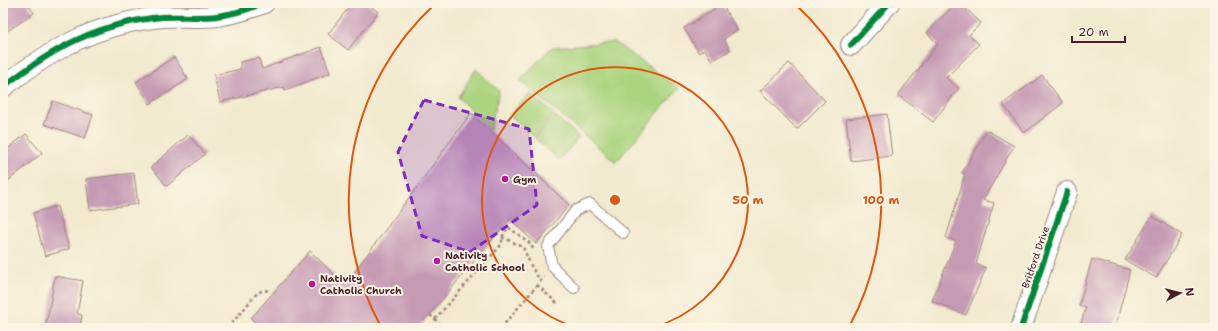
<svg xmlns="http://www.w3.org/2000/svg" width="1218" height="331" viewBox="0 0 1218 331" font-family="'Shantell Sans',sans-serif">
<rect width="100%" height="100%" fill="#fcf5e5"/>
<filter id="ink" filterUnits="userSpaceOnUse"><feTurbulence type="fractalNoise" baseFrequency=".025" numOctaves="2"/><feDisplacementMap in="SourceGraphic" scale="8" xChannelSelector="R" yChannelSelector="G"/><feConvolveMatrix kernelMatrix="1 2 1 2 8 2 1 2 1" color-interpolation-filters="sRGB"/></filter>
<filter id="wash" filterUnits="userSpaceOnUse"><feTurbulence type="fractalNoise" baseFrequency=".012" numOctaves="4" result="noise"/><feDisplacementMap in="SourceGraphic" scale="16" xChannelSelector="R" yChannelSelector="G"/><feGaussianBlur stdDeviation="0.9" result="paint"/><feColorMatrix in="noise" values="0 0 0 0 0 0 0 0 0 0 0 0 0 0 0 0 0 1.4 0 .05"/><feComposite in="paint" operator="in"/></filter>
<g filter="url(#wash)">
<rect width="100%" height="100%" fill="#f2eacf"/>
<g fill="#abd47f" stroke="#7a7a55">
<polygon points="614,42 679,88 616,162 520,80 552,47"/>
<polygon points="476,69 499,91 490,130 458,97"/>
<polygon points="530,93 554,114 534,137 510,115"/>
<polygon points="555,116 579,137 559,160 535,138"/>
</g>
<g id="blocks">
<g fill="#c59ab4">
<polygon points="3,3 27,3 34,13 3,34"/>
<polygon points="352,3 367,3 378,12 348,50 328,34"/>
<polygon points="956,3 960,3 981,23 969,35 979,44 946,78 959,88 933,122 898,95 938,44 927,33"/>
<polygon points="722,4 737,30 724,39 730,50 712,61 705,49 699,53 684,28"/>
<polygon points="321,47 330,73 285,90 284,87 220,102 214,75 241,69 240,62 259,58 262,69"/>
<polygon points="174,57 188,79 150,104 136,82"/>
<polygon points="789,63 825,101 797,129 760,91"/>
<polygon points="1042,75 1063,103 1024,133 1003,104"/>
<polygon points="53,101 93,115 85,138 44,124"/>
<polygon points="471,113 569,205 536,244 510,219 418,328 261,328 251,318 310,251 345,285"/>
<polygon points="887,114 892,156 851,161 846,119"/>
<polygon points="987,130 1014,146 983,200 994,203 976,264 986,268 966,315 932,301 956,241 946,238 965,174 962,173"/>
<polygon points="26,134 42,153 3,185 3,152"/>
<polygon points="188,135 205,154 167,186 151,167"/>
<polygon points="134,173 138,204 90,210 86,179"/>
<polygon points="57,206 69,249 45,256 33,213"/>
<polygon points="1152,216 1182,235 1156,278 1125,260"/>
<polygon points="1092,259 1130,270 1115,328 1079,328 1086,308 1079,306"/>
<polygon points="55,276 83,281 77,314 82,315 80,328 55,328 46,326"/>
</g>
</g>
</g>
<g filter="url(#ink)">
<use href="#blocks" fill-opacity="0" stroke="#9e847d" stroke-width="1"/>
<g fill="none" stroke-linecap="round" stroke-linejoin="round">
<g stroke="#9e847d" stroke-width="12">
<polyline id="service" points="574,288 552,266 548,246 576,210 590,204 623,233"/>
</g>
<g stroke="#9e847d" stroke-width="22">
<g id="minor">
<polyline points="851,45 889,3"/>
<path d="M3,87C53,48 98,23 162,17C180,16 199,18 217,16C233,14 249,9 264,3"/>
<polyline points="1021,328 1067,192"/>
</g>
</g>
<g stroke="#9e847d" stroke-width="2.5" stroke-dasharray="3 3" stroke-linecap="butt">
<polyline points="502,237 523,247 532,268 541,281"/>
<polyline points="537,285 559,305"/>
<polyline points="430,315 445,328"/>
<polyline points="435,319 502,244 502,237 508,227 531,244 533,249"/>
<polyline points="228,328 258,292 269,290"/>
<polyline points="501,328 544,277"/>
</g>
<use href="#service" stroke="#fff" stroke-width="10"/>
<use href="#minor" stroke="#fff" stroke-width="20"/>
<g stroke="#fcf5e5" stroke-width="8">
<g id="cycleway">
<polyline points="851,45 889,3"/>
<path d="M3,87C53,48 98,23 162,17C180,16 199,18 217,16C233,14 249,9 264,3"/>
<polyline points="1021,328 1067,192"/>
</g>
</g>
<use href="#cycleway" stroke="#00873e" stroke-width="6"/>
</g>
</g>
<path fill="#7b2cbf" fill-opacity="0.2" stroke="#7b2cbf" stroke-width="3" stroke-dasharray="8 5" stroke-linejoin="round" d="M424,100L529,129L537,205L470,252L422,236L398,152Z"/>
<g fill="none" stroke="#e0560e" stroke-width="2">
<path d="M578 328A133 133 0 1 1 652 328"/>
<path d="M381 327A266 266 0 0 1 435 4M795 4A266 266 0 0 1 849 327"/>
</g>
<g fill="#b5179e" stroke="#fcf5e5" stroke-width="1.5">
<circle cx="505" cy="179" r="4"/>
<circle cx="437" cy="261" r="4"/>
<circle cx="312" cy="284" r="4"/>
</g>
<g text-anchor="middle" stroke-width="4" stroke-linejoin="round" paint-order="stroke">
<g font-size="10" font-weight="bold" fill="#4a1f2b" stroke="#fcf5e5" text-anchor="start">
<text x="513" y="183">Gym</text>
<text x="445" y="259">Nativity<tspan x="445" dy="12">Catholic School</tspan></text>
<text x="320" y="282">Nativity<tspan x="320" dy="12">Catholic Church</tspan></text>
</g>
<g font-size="10" fill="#4a1f2b" stroke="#fcf5e5">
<text transform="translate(1035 257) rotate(-71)" y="4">Britford Drive</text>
</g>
</g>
<circle cx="615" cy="200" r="6" fill="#e0560e" stroke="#fcf5e5" stroke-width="2"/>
<g font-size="12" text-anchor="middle" font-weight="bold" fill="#e0560e" stroke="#fcf5e5" stroke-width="4" stroke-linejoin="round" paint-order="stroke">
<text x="748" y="204">50 m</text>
<text x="881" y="204">100 m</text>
</g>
<rect width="1218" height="331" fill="none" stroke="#fcf5e5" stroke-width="16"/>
<g transform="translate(1180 293) rotate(83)" stroke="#fcf5e5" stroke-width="3" paint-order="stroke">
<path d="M0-3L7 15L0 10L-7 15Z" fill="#4a1f2b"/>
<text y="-6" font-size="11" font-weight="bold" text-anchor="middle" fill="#4a1f2b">N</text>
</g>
<path d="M1072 36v6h53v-6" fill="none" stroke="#4a1f2b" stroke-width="2"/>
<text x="1078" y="36" font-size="12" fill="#4a1f2b" stroke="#fcf5e5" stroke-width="3" paint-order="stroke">20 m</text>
</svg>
